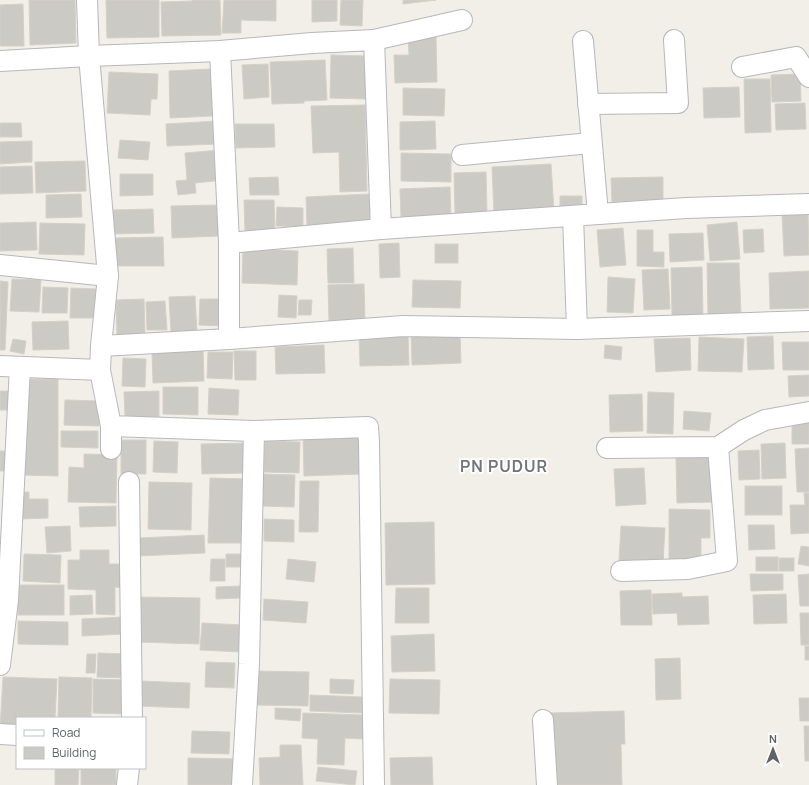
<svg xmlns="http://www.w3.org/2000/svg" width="809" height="785" viewBox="0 0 809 785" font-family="Manrope,sans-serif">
<rect width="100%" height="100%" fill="#f1efe8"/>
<g fill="#cccac5" stroke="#d6d1c6">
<polygon points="29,0 75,0 76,43 30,45"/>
<polygon points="106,0 159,0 159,37 107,38"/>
<polygon points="192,0 220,0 221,35 162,36 161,2 192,1"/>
<polygon points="224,0 276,0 276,21 241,20 241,33 222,33"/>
<polygon points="312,0 337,0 337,21 312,22"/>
<polygon points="341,0 363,0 362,26 340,25"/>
<polygon points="403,0 436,0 403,4"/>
<polygon points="23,4 24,46 0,46 0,5"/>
<polygon points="436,34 437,82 395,83 394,55 409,55 408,35"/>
<polygon points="331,55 367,56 366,99 330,98"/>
<polygon points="325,60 327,100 304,101 304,103 272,104 270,62"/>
<polygon points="268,64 269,97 244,99 242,65"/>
<polygon points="211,69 213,116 170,118 169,71"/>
<polygon points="109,72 158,74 157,99 151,99 150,115 107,113"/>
<polygon points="800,74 801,101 772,102 771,75"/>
<polygon points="744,79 770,79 771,132 745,133"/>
<polygon points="739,87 740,117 704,118 703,88"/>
<polygon points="403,88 445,89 444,116 403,115"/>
<polygon points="805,103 806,129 776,130 775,104"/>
<polygon points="365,105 367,191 340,192 339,152 313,153 311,106"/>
<polygon points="217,121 218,144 167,146 166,124"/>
<polygon points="435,121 436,149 400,150 400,122"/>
<polygon points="0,123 21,123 22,137 0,137"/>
<polygon points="235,124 274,124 275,147 236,148"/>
<polygon points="120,140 150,142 148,160 118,158"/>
<polygon points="32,141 32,162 0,164 0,142"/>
<polygon points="220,150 223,180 195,183 196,193 178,195 176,181 187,180 185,153"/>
<polygon points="401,153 451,154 451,182 401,181"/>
<polygon points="85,161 86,191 36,193 35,162"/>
<polygon points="551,164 554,211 494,214 492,167"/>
<polygon points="32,166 33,193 0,194 0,167"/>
<polygon points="486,172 487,213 455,214 454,173"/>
<polygon points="120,174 153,174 153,195 120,196"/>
<polygon points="278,177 279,195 250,195 249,178"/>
<polygon points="663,177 663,200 612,202 611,178"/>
<polygon points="450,187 451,216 401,217 400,189"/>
<polygon points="81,194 82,217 46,218 46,195"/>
<polygon points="369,194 370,221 336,223 336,226 307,227 306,197"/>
<polygon points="560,196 582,196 582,208 560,207"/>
<polygon points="244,200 274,200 275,231 245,231"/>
<polygon points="218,205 219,236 172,238 171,206"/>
<polygon points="277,207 303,208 303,227 276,226"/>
<polygon points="153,209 154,233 113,234 112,210"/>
<polygon points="808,212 809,255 784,256 782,214"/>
<polygon points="36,222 37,250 0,251 0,223"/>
<polygon points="737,222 740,259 710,261 707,225"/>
<polygon points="40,223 85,224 84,255 39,254"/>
<polygon points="623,228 626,265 600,267 597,230"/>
<polygon points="763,229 764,252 744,253 743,230"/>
<polygon points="637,230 653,230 653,252 664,252 664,267 637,266"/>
<polygon points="703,233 704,260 670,262 669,234"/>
<polygon points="163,237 164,266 116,266 115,238"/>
<polygon points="399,243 400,277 380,278 379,244"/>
<rect x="435" y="244" width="23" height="19"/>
<polygon points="243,248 298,251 297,285 242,283"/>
<polygon points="353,248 354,283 328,283 327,249"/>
<polygon points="707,263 739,263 741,315 708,316"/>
<polygon points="702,267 703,315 672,315 671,268"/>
<polygon points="668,269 670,309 644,310 642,270"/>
<polygon points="809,271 809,308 770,309 769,273"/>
<polygon points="608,277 635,279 633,313 607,312"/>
<polygon points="12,279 41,280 39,312 10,311"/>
<polygon points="413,280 461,281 460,308 412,307"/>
<polygon points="0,281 8,282 5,350 0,350"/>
<polygon points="364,284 365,320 329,322 328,285"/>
<polygon points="43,287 68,288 67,313 42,313"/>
<polygon points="71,288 96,289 95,318 70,318"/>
<polygon points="279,295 297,296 296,318 278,317"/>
<polygon points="195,296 197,332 171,333 169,297"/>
<polygon points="144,299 145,335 117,336 116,300"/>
<polygon points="200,299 225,299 225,326 199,325"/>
<polygon points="299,300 312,300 311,315 298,315"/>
<polygon points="165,301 167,330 147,330 146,302"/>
<polygon points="68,321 69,349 33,350 32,322"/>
<polygon points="460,331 461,363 412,365 411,332"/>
<polygon points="408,334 409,365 360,366 359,335"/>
<polygon points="773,336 774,369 748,370 747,337"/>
<polygon points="699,337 744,339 742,372 698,371"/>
<polygon points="690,338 691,370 656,372 654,339"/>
<polygon points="13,339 26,341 24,354 10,351"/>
<polygon points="782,342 809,342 809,370 783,370"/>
<polygon points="324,345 325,373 276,374 275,347"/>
<polygon points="605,345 622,347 621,360 604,358"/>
<polygon points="203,349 204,381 153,383 152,351"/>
<polygon points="234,351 256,351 256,380 235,380"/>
<polygon points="208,352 233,352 232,379 207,378"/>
<polygon points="123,358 146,359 145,387 122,386"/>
<polygon points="809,375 809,396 789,397 788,376"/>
<polygon points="22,379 58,379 58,476 21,475"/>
<polygon points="163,387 198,387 198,415 163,414"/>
<polygon points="209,388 239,390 238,415 208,414"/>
<polygon points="0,391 12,391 11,410 0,410"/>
<polygon points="159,391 159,417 125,417 124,392"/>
<polygon points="648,392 674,393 673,434 647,433"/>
<polygon points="642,394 643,431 610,432 609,395"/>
<polygon points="65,400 99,401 99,426 64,425"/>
<polygon points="684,411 711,413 709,431 683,429"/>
<rect x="792" y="421" width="17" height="23"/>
<polygon points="61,431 98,431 98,448 61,447"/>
<polygon points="360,432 361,474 304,476 303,434"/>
<rect x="121" y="440" width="25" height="34"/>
<polygon points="154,441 178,442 177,473 153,472"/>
<polygon points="265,441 300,442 299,473 264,472"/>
<polygon points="247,443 248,473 202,474 201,444"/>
<polygon points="785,443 786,478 762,479 761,444"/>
<polygon points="809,448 809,492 797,492 795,449"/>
<polygon points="759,450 760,479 739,480 738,451"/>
<polygon points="0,451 6,451 7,471 0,471"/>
<polygon points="84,454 117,455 116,503 68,502 69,467 84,468"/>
<polygon points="712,457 713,502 677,503 676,458"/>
<polygon points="644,468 646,504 616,506 614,469"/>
<polygon points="262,474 295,475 294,507 261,506"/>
<polygon points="210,478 249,479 248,543 208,543"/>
<polygon points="300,481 319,481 318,532 299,532"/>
<polygon points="149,482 192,483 191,530 148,529"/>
<rect x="745" y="486" width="37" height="29"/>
<polygon points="18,492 29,492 29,499 48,499 48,518 19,519"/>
<polygon points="804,493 809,493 809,533 791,534 790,505 805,505"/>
<polygon points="116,506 116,526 80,527 79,507"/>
<polygon points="669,509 710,510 710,538 701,538 701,559 669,559"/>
<polygon points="264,519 294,520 294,542 264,541"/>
<polygon points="434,522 435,584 386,585 385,523"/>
<polygon points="748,525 774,525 775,549 749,550"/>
<polygon points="70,526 71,551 47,553 45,527"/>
<polygon points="621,526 665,528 663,563 619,561"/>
<polygon points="204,535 205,553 139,556 139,538"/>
<polygon points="801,546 809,547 809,566 798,564"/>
<polygon points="80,550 109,550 109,564 124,564 124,588 115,587 115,615 96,614 96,590 68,589 68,560 80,560"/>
<polygon points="24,554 61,555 60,583 23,581"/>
<polygon points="226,554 248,554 249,567 226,567"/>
<rect x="756" y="557" width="22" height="14"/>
<rect x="779" y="558" width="15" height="13"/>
<polygon points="211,559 225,559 225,581 210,581"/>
<polygon points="288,559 316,562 314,582 286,579"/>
<polygon points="750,574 783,574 783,590 751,591"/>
<polygon points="809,574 809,606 800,606 798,575"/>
<rect x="18" y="585" width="46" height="30"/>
<polygon points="240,586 240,598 216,599 216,587"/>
<polygon points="396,588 429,588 429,623 395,623"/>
<polygon points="651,590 652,625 621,625 620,591"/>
<polygon points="682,593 682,597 708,596 709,624 678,625 677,613 653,614 652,594"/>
<polygon points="786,594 787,623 754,624 753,595"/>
<polygon points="92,595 93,614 70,615 70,596"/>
<polygon points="138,597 200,598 199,644 137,642"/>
<polygon points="264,599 308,602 306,623 263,620"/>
<polygon points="800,613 809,613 809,645 801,645"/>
<polygon points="124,617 125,634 82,636 82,619"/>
<polygon points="18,621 68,622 68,645 18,644"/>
<polygon points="202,623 243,625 242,652 200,650"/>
<polygon points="434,634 435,671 392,672 391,636"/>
<rect x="805" y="646" width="4" height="14"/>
<polygon points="98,653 126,654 125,678 97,677"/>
<polygon points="87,654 96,654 95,673 86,673"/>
<polygon points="680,658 681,699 656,700 655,659"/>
<polygon points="206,662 235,663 234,688 205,687"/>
<polygon points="254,671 309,672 308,706 253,705"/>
<polygon points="3,677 57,679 55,718 17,718 17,730 0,729"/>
<polygon points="59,677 92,678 91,718 58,718"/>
<polygon points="93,679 127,680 126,714 93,713"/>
<polygon points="330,679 354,680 353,694 330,693"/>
<polygon points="390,679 440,680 439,714 389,713"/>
<polygon points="140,681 190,683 189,708 139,706"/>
<polygon points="310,695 363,697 363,713 310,711"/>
<polygon points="799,698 809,698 809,721 800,721"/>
<polygon points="275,708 301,709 300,721 275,719"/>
<polygon points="624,711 625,744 621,744 622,785 552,785 550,713"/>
<polygon points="303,713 364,715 363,739 345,738 344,765 317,764 318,739 302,738"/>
<polygon points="804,726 809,726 809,761 805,761"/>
<polygon points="192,731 230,732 229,754 191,753"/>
<polygon points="280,745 301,745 303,785 260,785 259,758 280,757"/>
<polygon points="432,757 433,785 391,785 390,758"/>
<polygon points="188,758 240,759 240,785 188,785"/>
<polygon points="318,767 357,771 355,785 316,781"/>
<polygon points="55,768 79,768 78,785 55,785"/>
<rect x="81" y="768" width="35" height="17"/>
</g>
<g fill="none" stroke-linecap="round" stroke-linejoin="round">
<g stroke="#b5b8bc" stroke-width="22">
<g id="minor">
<polyline points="87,0 89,56 108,276 101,346 100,370 111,426 254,431 249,664 242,785"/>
<polyline points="374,40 462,20"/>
<polyline points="583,41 598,214"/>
<polyline points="220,51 229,243 381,229"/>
<polyline points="0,61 89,56 220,51 312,43 374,40 381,229 686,208 809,204"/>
<polyline points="742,67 796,57 809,77"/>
<polyline points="588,104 678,103 674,40"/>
<polyline points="462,155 591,143"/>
<polyline points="573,216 577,329"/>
<polyline points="229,243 229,339"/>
<polyline points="0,265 108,276"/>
<polyline points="101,346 229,339 403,326 577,329 809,321"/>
<polyline points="0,366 100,370"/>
<polyline points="111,426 111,449"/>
<polyline points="254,431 368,427 369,442 374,785"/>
<polyline points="607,448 718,447 744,430 765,420 809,412"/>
<polyline points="129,482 132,718"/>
<polyline points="621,571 688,569 727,561 718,447"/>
<polyline points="0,665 8,600 20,367"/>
<polyline points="543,720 547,785"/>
<polyline points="0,734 17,735"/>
<polyline points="127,785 129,768"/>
</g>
</g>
<use href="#minor" stroke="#fff" stroke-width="20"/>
</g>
<g text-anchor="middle" stroke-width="4" stroke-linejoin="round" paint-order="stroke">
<g font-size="16" font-weight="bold" letter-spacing="1" fill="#70757a" stroke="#fff">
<text x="504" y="472">PN PUDUR</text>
</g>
</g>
<rect x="16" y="717" width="130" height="52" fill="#ffffff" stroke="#bfc1c3"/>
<rect x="24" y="730" width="20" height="6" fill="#ffffff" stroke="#bfc1c3"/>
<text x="52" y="737" font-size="12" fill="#5f6368">Road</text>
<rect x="24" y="747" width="20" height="12" fill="#cccac5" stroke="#bfc1c3"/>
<text x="52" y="757" font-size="12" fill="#5f6368">Building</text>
<g transform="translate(773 749)" stroke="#ffffff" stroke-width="3" paint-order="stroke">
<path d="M0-3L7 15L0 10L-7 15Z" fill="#5f6368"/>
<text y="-6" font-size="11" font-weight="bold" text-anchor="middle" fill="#5f6368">N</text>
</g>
</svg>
